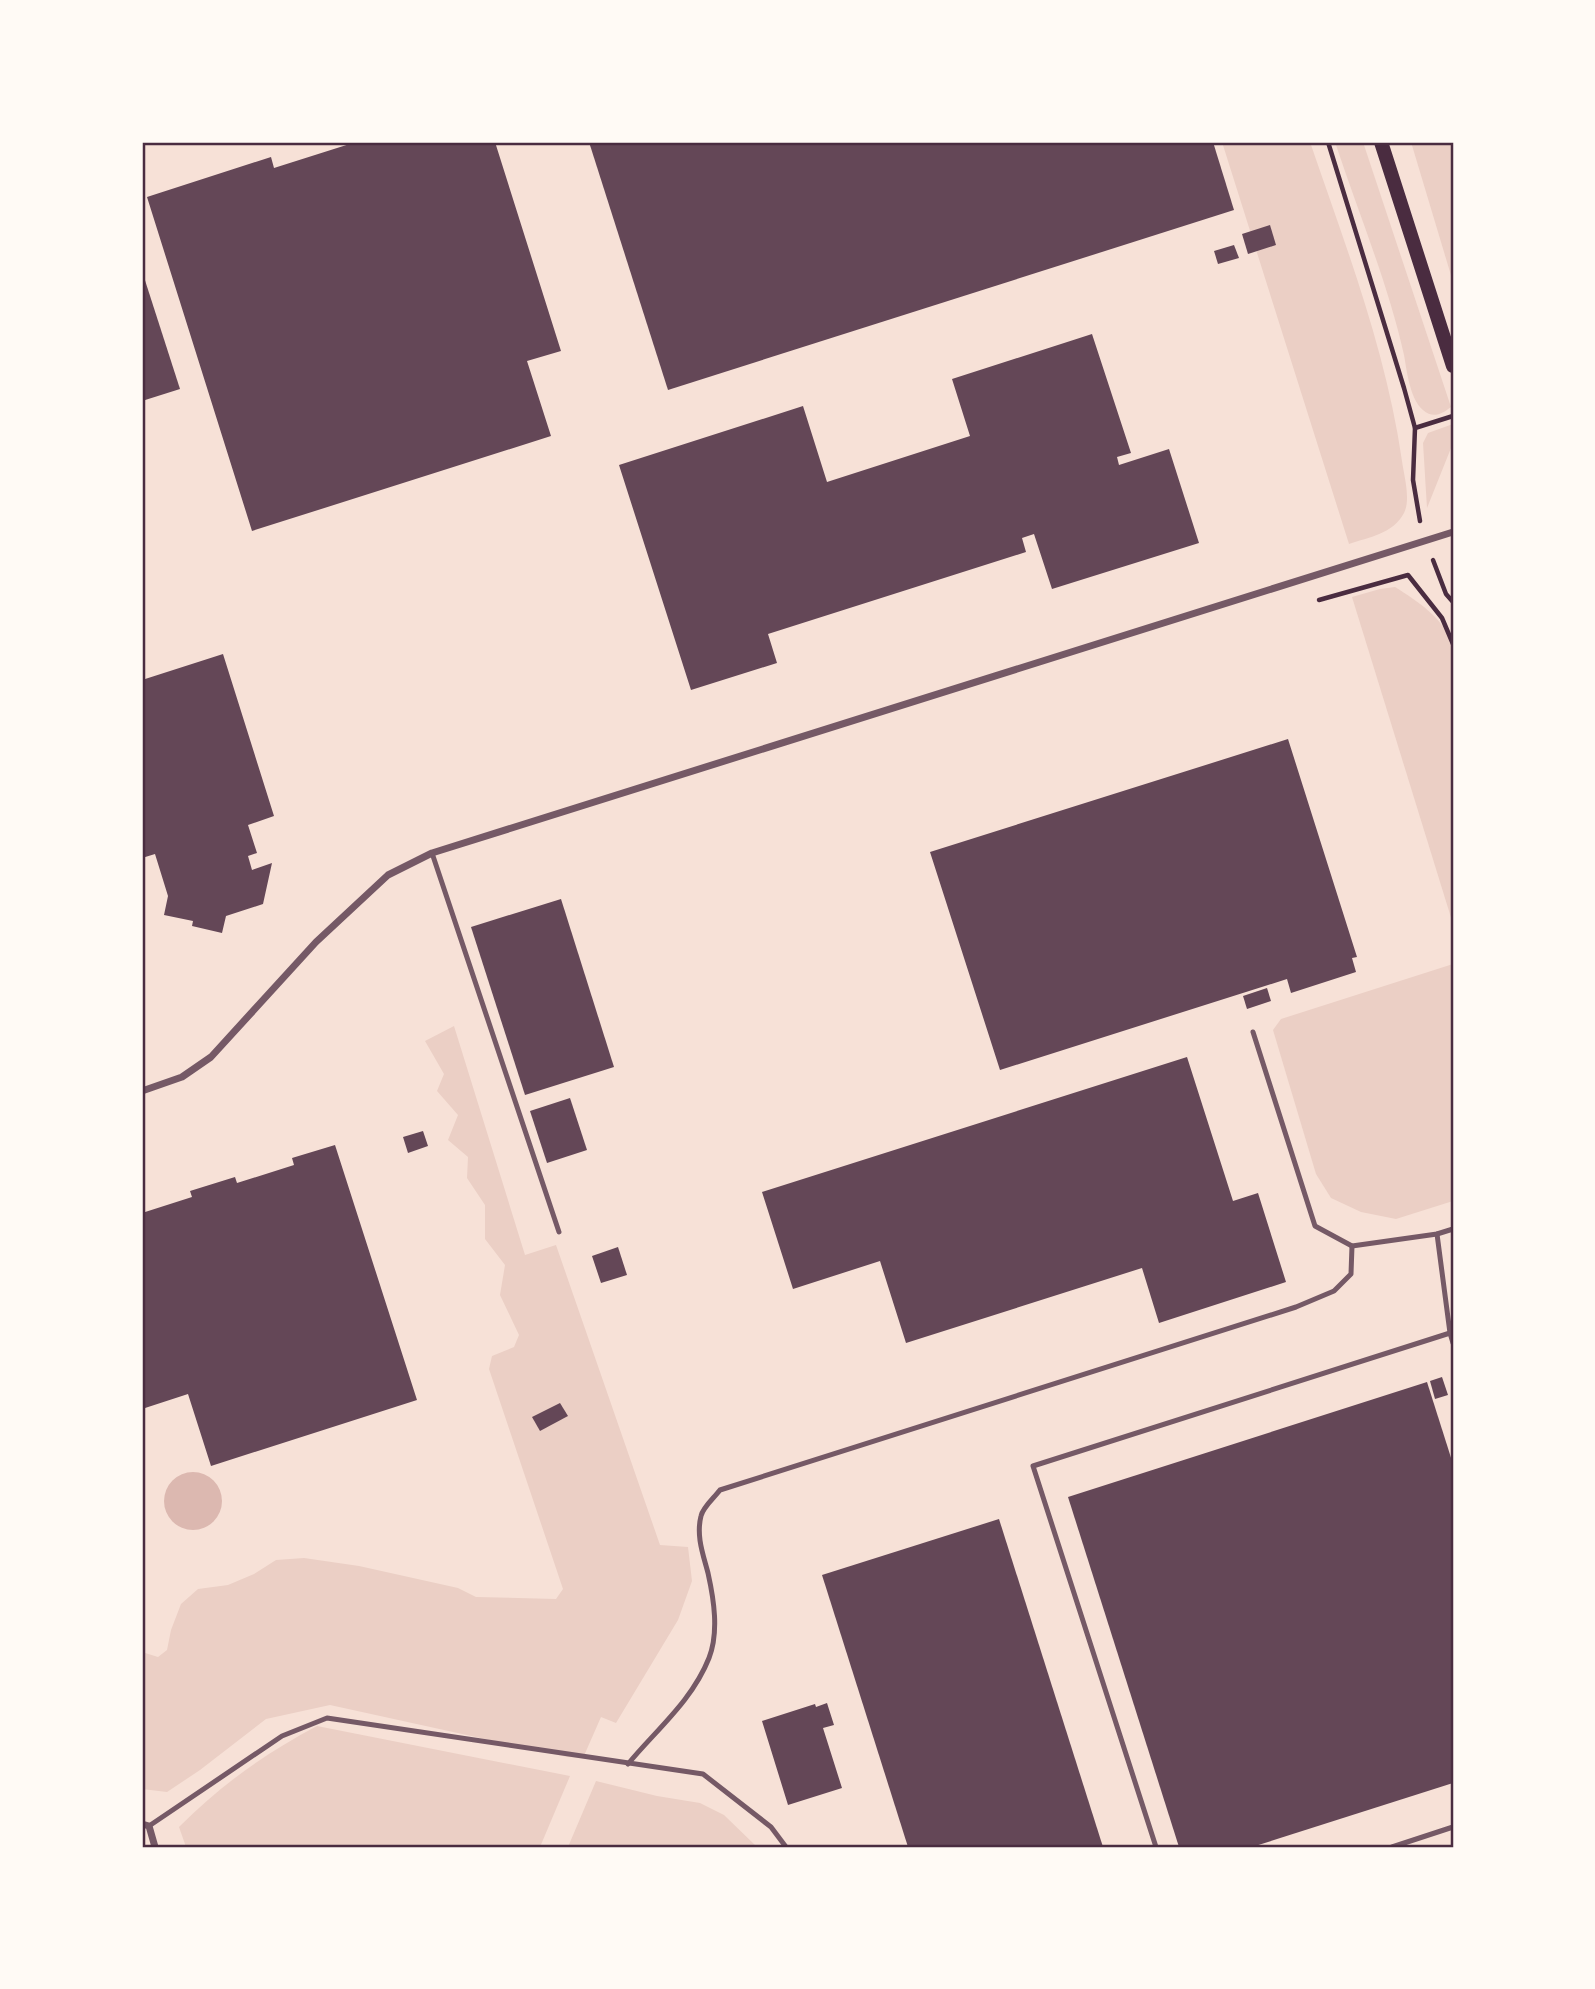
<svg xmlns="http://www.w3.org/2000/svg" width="1595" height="1989" viewBox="0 0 1595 1989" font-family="'Varela Round',sans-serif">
<rect width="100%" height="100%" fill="#f7e1d7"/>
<g fill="#ebcfc5">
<path d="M1222,142H1310C1346,247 1386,350 1402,461C1404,476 1411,499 1404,513C1393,534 1369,537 1349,544Z"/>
<path d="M1335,142H1363L1451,407C1442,414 1433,419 1423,410C1410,399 1407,372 1404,355C1388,283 1358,212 1335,142Z"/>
<polygon points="1411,142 1453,142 1453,282"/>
<polygon points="1453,424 1453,443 1427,508 1423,443 1428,433"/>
<path d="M1395,587C1419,602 1441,617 1453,643V924L1352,597L1380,589Z"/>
<polygon points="1453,964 1453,1201 1396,1219 1361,1212 1331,1198 1316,1174 1273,1030 1281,1019"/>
<polygon points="454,1026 525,1255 556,1245 660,1545 688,1547 692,1581 678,1620 616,1723 601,1717 583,1758 567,1757 330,1705 266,1719 200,1770 167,1792 142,1789 142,1652 158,1657 167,1650 171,1630 181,1604 198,1589 228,1585 254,1574 276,1560 304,1558 359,1566 458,1588 476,1597 556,1599 563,1589 489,1369 492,1356 514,1347 519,1335 500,1295 505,1265 485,1239 485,1205 467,1178 468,1157 448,1140 458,1115 437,1091 444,1074 425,1041"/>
<path d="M317,1726L570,1776L540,1847H186L179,1827C221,1785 264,1754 317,1726Z"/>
<polygon points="596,1781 657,1796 700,1803 724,1815 757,1847 568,1847"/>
</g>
<circle fill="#dcb8b0" cx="193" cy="1501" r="29"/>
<g fill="#644757">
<polygon points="356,142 495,142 561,351 527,361 551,436 252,531 147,197 271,157 274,168"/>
<polygon points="589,142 1213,142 1234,210 668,390"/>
<polygon points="1270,225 1276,245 1248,254 1242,234"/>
<polygon points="1234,245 1239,258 1218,264 1214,251"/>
<polygon points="142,271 180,389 142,401"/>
<polygon points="1092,334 1131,453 1117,457 1119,465 1169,449 1199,543 1052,589 1034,534 1022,538 1026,552 768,634 777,663 691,690 619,465 803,406 827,482 970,436 952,379"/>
<polygon points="223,654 274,816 248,825 257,853 248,856 252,870 272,863 263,904 226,916 222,933 192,926 193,921 164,915 168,896 155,854 142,858 142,680"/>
<polygon points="1288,739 1357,957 1352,958 1356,972 1291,993 1287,979 1000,1070 930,852"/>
<polygon points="561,899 614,1067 525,1095 471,927"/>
<polygon points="1267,988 1271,1001 1247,1009 1243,996"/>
<polygon points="1187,1057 1233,1201 1258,1193 1286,1282 1159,1323 1142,1268 906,1343 880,1261 793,1289 762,1192"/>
<polygon points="570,1098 587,1150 547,1163 530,1111"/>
<polygon points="423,1131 428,1146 408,1153 403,1137"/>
<polygon points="335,1145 417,1400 211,1466 188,1394 142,1409 142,1213 192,1197 190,1191 235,1177 237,1183 294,1165 292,1158"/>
<polygon points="618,1247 627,1275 601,1283 592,1256"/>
<polygon points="1442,1377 1448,1395 1435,1399 1430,1381"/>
<polygon points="1427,1382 1453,1464 1453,1783 1252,1847 1179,1847 1068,1497"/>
<polygon points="560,1403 568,1416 540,1431 532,1417"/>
<polygon points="999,1519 1103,1847 908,1847 822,1575"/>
<polygon points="827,1703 834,1725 823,1728 842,1788 788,1805 762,1721 815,1704 816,1707"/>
</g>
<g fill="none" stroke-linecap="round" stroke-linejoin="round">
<g stroke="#4a2c40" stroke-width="4.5">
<polyline points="1328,142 1404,388 1415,428 1413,480 1420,521"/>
<polyline points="1415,428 1453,416"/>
<polyline points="1433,560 1446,594 1453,602"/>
<polyline points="1319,600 1408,575 1442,618 1453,644"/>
</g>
<g stroke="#755966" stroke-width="5">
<polyline points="432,853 559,1232"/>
<polyline points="1253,1032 1315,1226 1352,1246 1437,1234 1453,1229"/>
<polyline points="1437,1234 1450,1333 1453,1343"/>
<path d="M628,1764C656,1730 692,1701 709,1658C719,1632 714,1600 708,1573C703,1554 696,1536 701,1516C703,1507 714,1498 720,1490L1296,1307L1334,1291L1351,1274L1352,1246"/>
<polyline points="149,1826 282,1736 327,1718 703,1774 771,1827 786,1847"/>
<polyline points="1156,1847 1033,1466 1450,1333"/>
<polyline points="1392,1847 1453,1827"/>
</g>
<g stroke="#755966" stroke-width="7">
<polyline points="142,1091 182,1077 211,1057 316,942 388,875 432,853 1453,532"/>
<polyline points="142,1824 149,1826 155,1847"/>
</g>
<polyline stroke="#4a2c40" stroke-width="14" points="1381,142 1453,366"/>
</g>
<rect width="1595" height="1989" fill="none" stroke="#fffaf5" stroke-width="287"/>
<rect x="144" y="144" width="1308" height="1702" fill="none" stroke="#4a2c40" stroke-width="2.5"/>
</svg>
